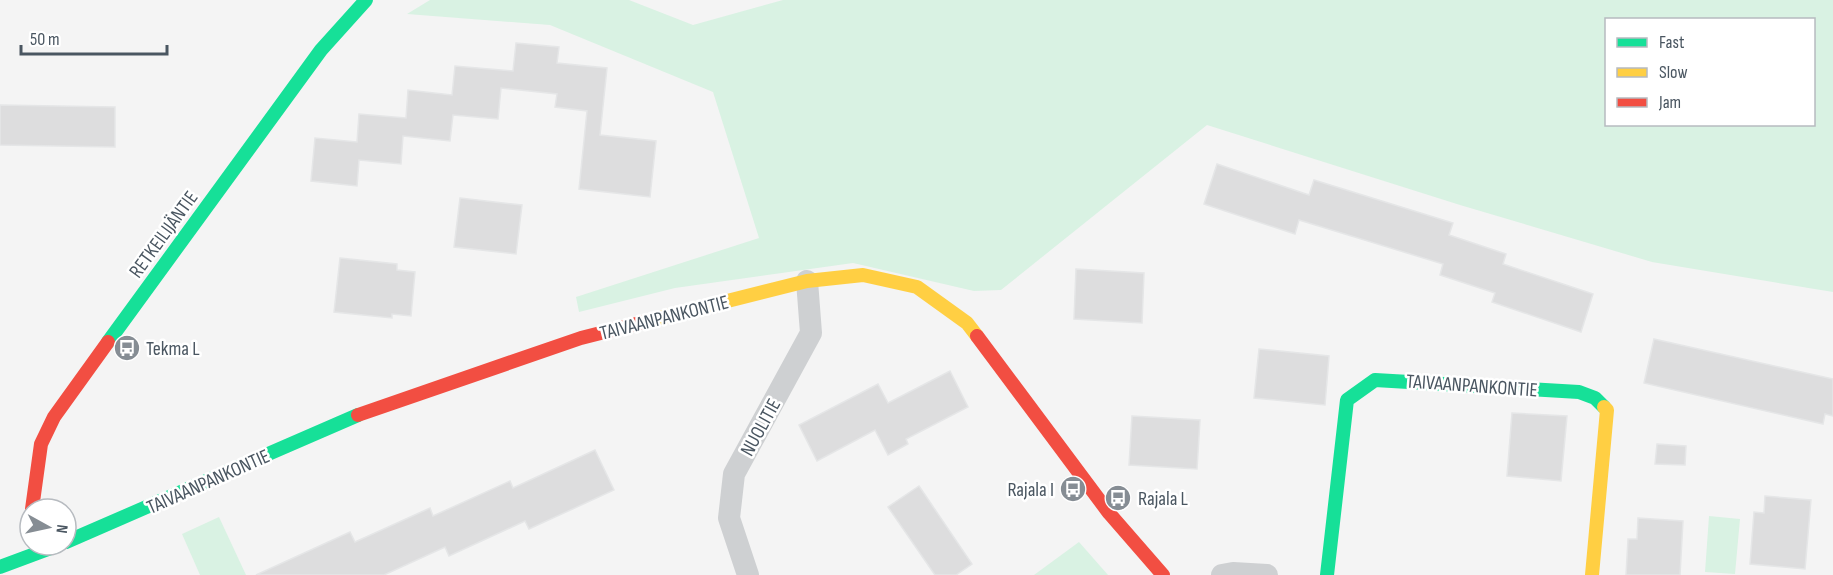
<svg xmlns="http://www.w3.org/2000/svg" width="1833" height="575" viewBox="0 0 1833 575" font-family="'Sofia Sans Condensed',sans-serif">
<rect width="100%" height="100%" fill="#f4f4f4"/>
<g fill="#d9f2e3" fill-rule="evenodd">
<path d="M430,0H629L693,25L783,0H1833V292L1652,262L1460,205L1207,125L1001,290L974,291L853,263L675,288L579,312L576,297L759,238L713,92L550,25L407,14ZM1606,20H1814V124H1606Z"/>
<polygon points="1709,516 1740,519 1735,574 1705,572"/>
<polygon points="219,517 246,575 200,575 182,534"/>
<polygon points="1079,542 1108,575 1034,575"/>
</g>
<g fill="#ddddde" stroke="#e5e6e7" stroke-width="1.5">
<polygon points="516,43 559,47 557,63 607,68 600,135 656,141 650,197 579,189 587,111 555,107 557,94 501,88 498,119 453,115 450,141 403,136 401,164 359,160 357,186 311,181 315,138 357,142 359,114 406,118 408,90 452,95 455,66 513,71"/>
<polygon points="0,105 115,107 115,147 0,145"/>
<polygon points="1217,164 1309,195 1314,180 1453,223 1449,235 1506,254 1503,264 1593,294 1581,332 1492,302 1495,293 1440,275 1443,264 1299,220 1295,234 1204,204"/>
<polygon points="460,198 522,205 516,254 454,247"/>
<polygon points="340,258 397,264 397,270 415,272 411,316 392,314 392,318 334,312"/>
<polygon points="1076,269 1144,273 1142,323 1074,319"/>
<polygon points="1654,339 1833,379 1833,416 1825,414 1823,424 1644,383"/>
<polygon points="1259,349 1329,356 1325,405 1254,398"/>
<polygon points="950,371 968,407 906,439 908,444 888,455 875,430 817,461 799,425 878,384 888,403"/>
<polygon points="1512,413 1567,416 1561,481 1507,476"/>
<polygon points="1132,416 1200,420 1197,469 1129,465"/>
<polygon points="1657,444 1686,446 1685,465 1655,464"/>
<polygon points="595,450 614,490 529,529 525,521 449,556 445,547 384,575 256,575 350,532 355,542 430,508 433,516 510,481 513,488"/>
<polygon points="919,486 972,564 956,575 935,575 888,507"/>
<polygon points="1765,496 1811,500 1805,569 1750,564 1754,512 1764,513"/>
<polygon points="1638,518 1683,521 1680,575 1626,575 1628,539 1637,539"/>
</g>
<g fill="none" stroke-linecap="round" stroke-linejoin="round">
<g stroke="#ced0d2" stroke-width="22">
<polyline points="748,575 729,518 734,474 811,333 807,281"/>
<polyline points="1222,575 1233,573 1267,575"/>
</g>
<g stroke="#16e098" stroke-width="14">
<polyline points="108,342 321,50 366,0"/>
<polyline points="66,542 358,415"/>
<polyline points="0,567 59,545"/>
<polyline points="1327,575 1347,400 1375,380 1579,392 1595,398 1604,407"/>
</g>
<g stroke="#ffcf43" stroke-width="14">
<polyline points="644,322 807,281 863,275 917,287 967,323 977,336"/>
<polyline points="1592,575 1607,410 1604,407"/>
</g>
<g stroke="#f24e42" stroke-width="14">
<polyline points="977,336 1109,513 1163,575"/>
<polyline points="358,415 581,338 644,322"/>
<polyline points="32,509 41,444 54,417 108,342"/>
</g>
</g>
<defs>
<g id="bus-disc" transform="scale(1.35)"><circle r="9.5" fill="#868d94" stroke="#fff"/><path d="M-5-6H5V4H4V6H2V4H-2V6H-4V4H-5ZM-3.5-4V0h7V-4ZM-3.5 1.2v1.5H-2V1.2ZM2 1.2v1.5H3.5V1.2Z" fill="#fff"/></g>
</defs>
<g fill-rule="evenodd">
<use href="#bus-disc" x="127" y="348"/>
<use href="#bus-disc" x="1073" y="489"/>
<use href="#bus-disc" x="1118" y="498"/>
</g>
<g text-anchor="middle" stroke-width="5" stroke-linejoin="round" paint-order="stroke">
<g font-size="20" fill="#4a5661" stroke="#fff">
<text transform="translate(163 234) rotate(-54)" y="7">RETKEILIJÄNTIE</text>
<text transform="translate(664 317) rotate(-14)" y="7">TAIVAANPANKONTIE</text>
<text transform="translate(1472 385) rotate(4)" y="7">TAIVAANPANKONTIE</text>
<text transform="translate(760 427) rotate(-61)" y="7">NUOLITIE</text>
<text transform="translate(208 481) rotate(-24)" y="7">TAIVAANPANKONTIE</text>
</g>
<g font-size="20" fill="#4a5661" stroke="#fff" text-anchor="start">
<text x="146" y="355">Tekma L</text>
<text x="1054" y="496" text-anchor="end">Rajala I</text>
<text x="1138" y="505">Rajala L</text>
</g>
</g>
<rect x="1605" y="18" width="210" height="108" fill="#ffffff" stroke="#b7bbc0" stroke-width="1.5"/>
<rect x="1617" y="38" width="30" height="9" fill="#16e098" stroke="#b7bbc0" stroke-width="1.5"/>
<text x="1659" y="48" font-size="18" fill="#4a5661">Fast</text>
<rect x="1617" y="68" width="30" height="9" fill="#ffcf43" stroke="#b7bbc0" stroke-width="1.5"/>
<text x="1659" y="78" font-size="18" fill="#4a5661">Slow</text>
<rect x="1617" y="98" width="30" height="9" fill="#f24e42" stroke="#b7bbc0" stroke-width="1.5"/>
<text x="1659" y="108" font-size="18" fill="#4a5661">Jam</text>
<g transform="translate(48 527) rotate(98)"><circle r="28" fill="#ffffff" stroke="#b7bbc0" stroke-width="1.5"/>
<path d="M0-4.5L10 22L0 15L-10 22Z" fill="#868d94"/>
<text y="-9" font-size="16" font-weight="bold" text-anchor="middle" fill="#4a5661">N</text>
</g>
<path d="M21 45v9h146v-9" fill="none" stroke="#4a5661" stroke-width="3"/>
<text x="30" y="45" font-size="18" fill="#4a5661" stroke="#ffffff" stroke-width="4.5" paint-order="stroke">50 m</text>
</svg>
